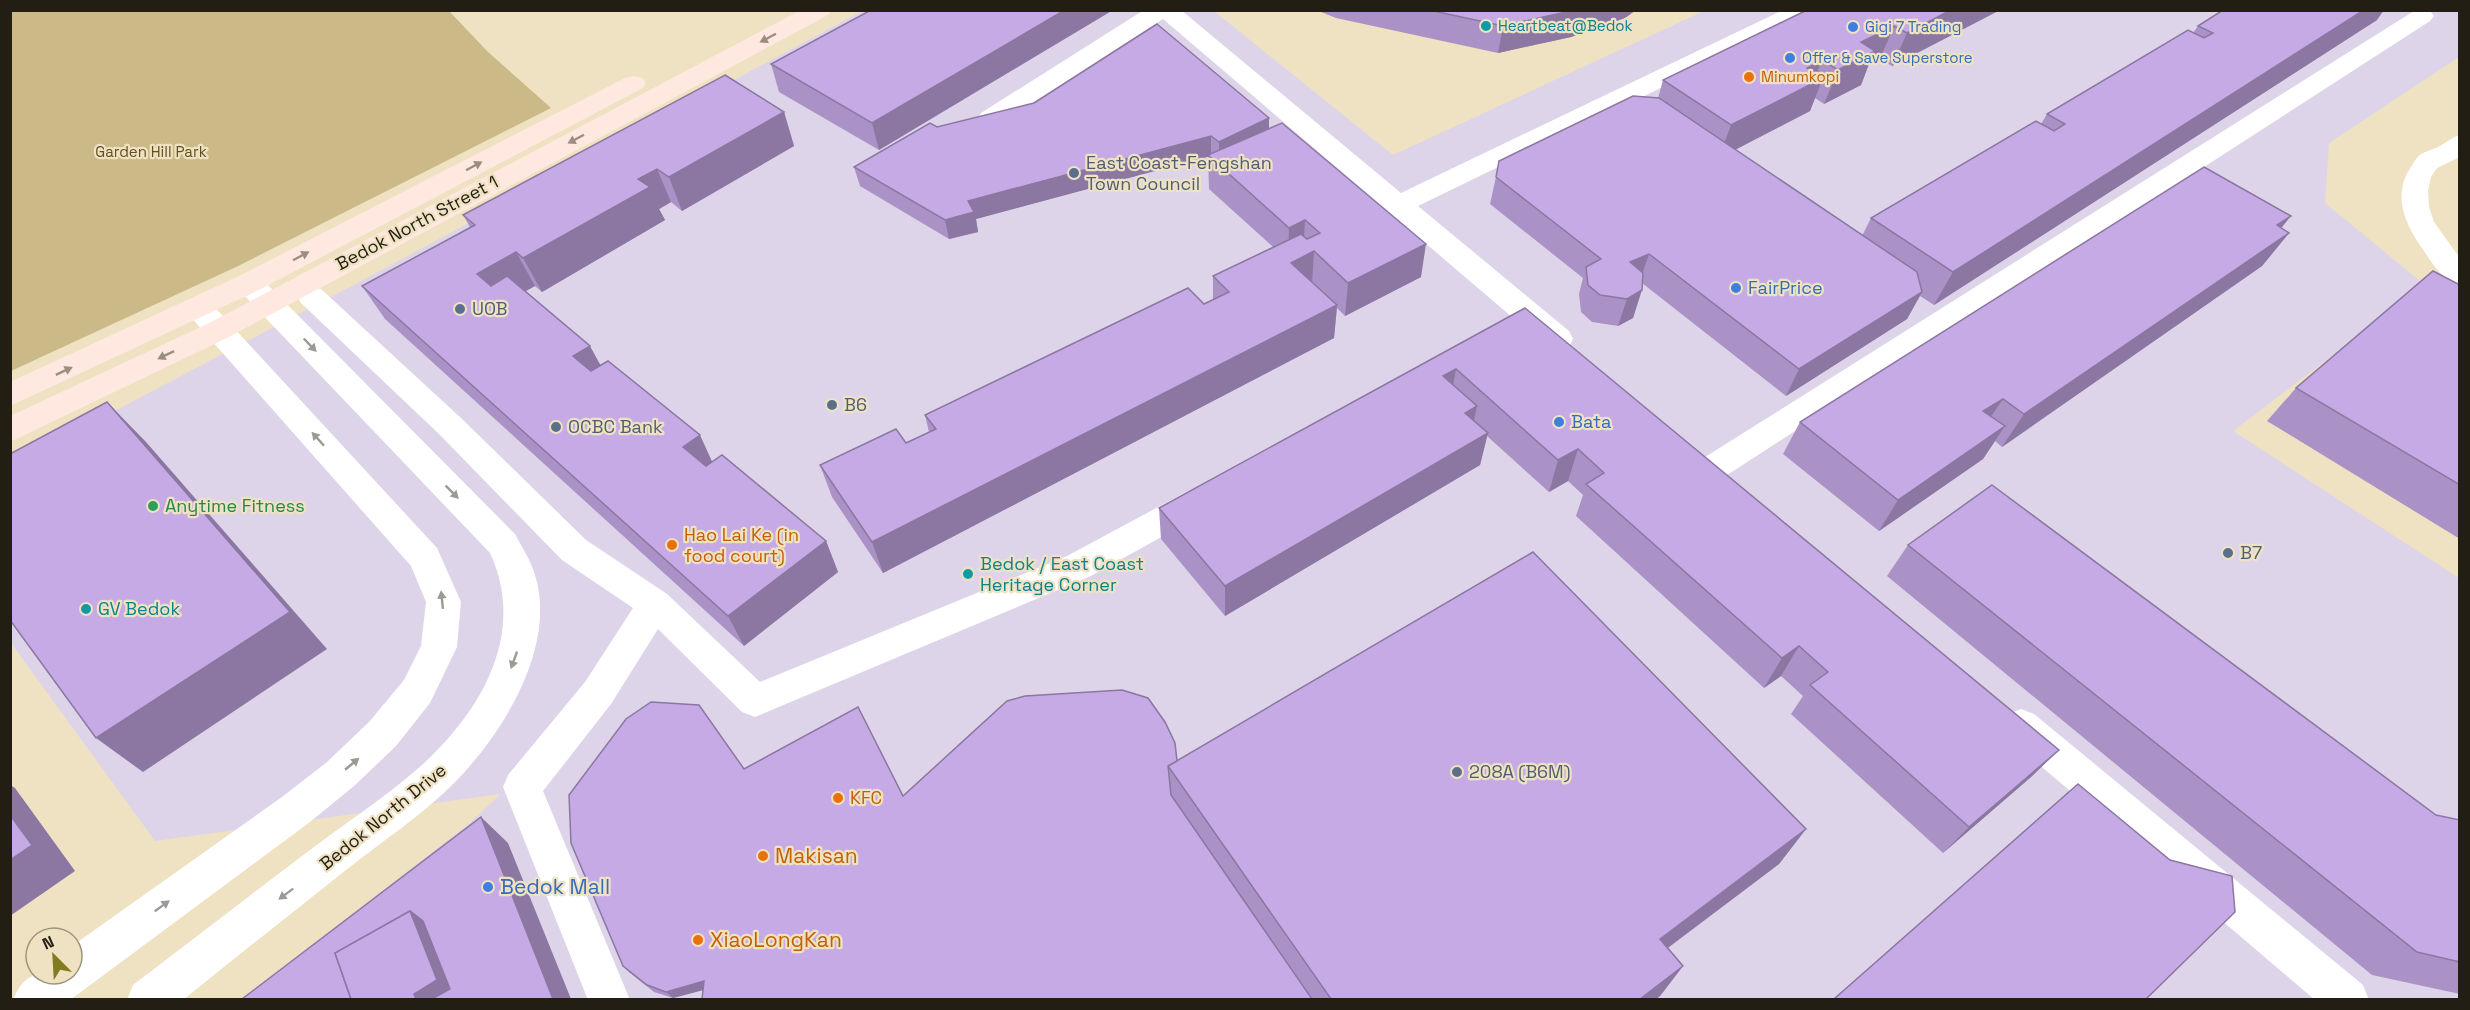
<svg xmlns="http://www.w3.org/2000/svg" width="2470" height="1010" viewBox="0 0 2470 1010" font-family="'Space Grotesk',sans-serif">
<rect width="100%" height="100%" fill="#eee2c2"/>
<polygon fill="#ded4e9" points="862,11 1214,11 1393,155 1704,11 2459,11 2459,57 2329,143 2325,203 2425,285 2233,431 2459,578 2459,999 242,999 465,827 501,794 155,841 11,643 10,466 348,288"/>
<polygon fill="#ccb988" points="10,11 449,11 488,52 551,108 236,267 11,371"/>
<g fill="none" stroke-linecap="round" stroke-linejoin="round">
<g fill="#fff" fill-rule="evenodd">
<polygon points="1144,10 1181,10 1401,193 1783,10 1814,10 1811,15 1418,206 1569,331 1573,339 1569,347 1558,350 1547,347 1163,19 999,125 990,127 981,125 977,119 981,113"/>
<polygon points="2414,11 2430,11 2434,16 2430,21 1724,477 1713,480 1702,477 1697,468 1702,459"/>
<path d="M2460,135V157L2437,168L2431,177L2428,191L2429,207L2434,222L2460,258V286C2444,281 2433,265 2424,251C2406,226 2391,196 2411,167C2414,162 2417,156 2423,153C2427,151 2431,150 2436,148C2445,144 2450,138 2460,135Z"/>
<path d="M249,273L259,276L515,534C522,547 531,561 535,575C558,648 500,739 449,788C418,818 380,843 346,870C292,913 237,956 183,1000H127L133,985C191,941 248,897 306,853C344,824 386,797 422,765C482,710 527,633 490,553L239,290L235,283L239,276Z"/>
<polygon points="311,286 321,289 461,418 586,540 667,594 760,682 1067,556 1188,491 1200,487 1212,491 1216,500 1212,509 1091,576 755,717 742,712 658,629 611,704 543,791 630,1000 588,1000 503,787 508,775 585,682 633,608 562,560 439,434 301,303 297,296 301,289"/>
<path d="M199,298L209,301L437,548L461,602L457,647L430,703L396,746L354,786L310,822L70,1000H13C26,968 42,974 72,974V946L282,797L327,762L369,722L404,680L421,646L426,602L411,566L189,315L184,308L189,301Z"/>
<polygon points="2021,709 2034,714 2363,985 2369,1000 2315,1000 2008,738 2002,726 2008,714"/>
</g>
<g fill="#ffe8df" fill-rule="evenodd">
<polygon points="801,10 831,10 828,15 229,337 10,442 10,416 209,323"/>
<polygon points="634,76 643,78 646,83 643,88 259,290 10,406 10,382 239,276 625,78"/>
</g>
</g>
<g fill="#aa92c6">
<polygon points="871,10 1113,10 879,150 779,92 771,64"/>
<polygon points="1316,10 1636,10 1625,18 1571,37 1498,53 1336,18"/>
<polygon points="1807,10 2000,10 1892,66 1880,59 1869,64 1861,85 1824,104 1815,98 1810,111 1735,150 1862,236 1871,218 2041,124 2047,114 2193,33 2198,26 2377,20 1934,305 1920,296 1907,319 1786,396 1642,283 1633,318 1618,326 1592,322 1581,312 1579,294 1583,278 1490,204 1496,177 1658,98 1663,80"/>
<polygon points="784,112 794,146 682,211 671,202 659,209 665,220 542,292 535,286 525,291 601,365 712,462 826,541 838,572 744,646 385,319 362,286 470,227 463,215"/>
<polygon points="1269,118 1269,128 1421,277 1345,316 1337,308 1334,338 883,573 832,497 820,465 906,443 929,432 925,415 1204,304 1213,300 1213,276 1273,247 1209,189 1208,156 976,219 978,232 949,239 860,186 854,167 937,127"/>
<polygon points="2281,228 2289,233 2262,266 2002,447 1995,441 1983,459 1879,531 1783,454 1800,422"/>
<polygon points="2460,285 2460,539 2267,421 2296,388"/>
<polygon points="1525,308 2059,750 2031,777 1943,853 1791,714 1803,696 1781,676 1764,688 1576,516 1583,495 1568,481 1549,492 1487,436 1480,465 1225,616 1161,539 1159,508"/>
<polygon points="1908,545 2436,815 2460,820 2460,994 2372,975 1887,576"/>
<polygon points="1177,761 1806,829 1779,864 1668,948 1683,966 1660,996 1656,999 702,999 703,990 673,998 654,992 630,973 623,966 744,769 903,796"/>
</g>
<g fill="#8b77a1">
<polygon points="1065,10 1113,10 879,150 872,123"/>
<polygon points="1575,10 1636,10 1625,18 1571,37 1498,53 1503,26"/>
<polygon points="1951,10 2000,10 1892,66 1907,33"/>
<polygon points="2364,10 2384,10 2377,20 1934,305 1953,272"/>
<polygon points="1894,26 1880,59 1869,64 1861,85 1824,104 1838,70 1861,42"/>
<polygon points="1822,60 1813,83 1823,78 1810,111 1719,158 1731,125 1807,68"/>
<polygon points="784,112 794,146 682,211 669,177"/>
<polygon points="1269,118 1269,138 1219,162 1219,142"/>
<polygon points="1211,136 1211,156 976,219 978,232 949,239 945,220 968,201"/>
<polygon points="657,169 671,202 659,209 665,220 542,292 523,258 638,179"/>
<polygon points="2291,216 2264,249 2277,225"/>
<polygon points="1305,220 1303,254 1288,261 1289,228"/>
<polygon points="2289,233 2262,266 2002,447 2024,414"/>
<polygon points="1426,244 1421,277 1345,316 1348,283"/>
<polygon points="1314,251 1312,285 1291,263"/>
<polygon points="516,252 535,286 497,307 477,274"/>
<polygon points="1649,254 1640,281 1630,262"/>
<polygon points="1642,290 1633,318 1618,326 1627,299"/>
<polygon points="1922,292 1907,319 1786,396 1799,369"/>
<polygon points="1337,305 1334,338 883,573 872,542"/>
<polygon points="590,346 608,379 592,389 573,356"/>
<polygon points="1456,369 1450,402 1443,376"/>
<polygon points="2003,399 1981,431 1983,411"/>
<polygon points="107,402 146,442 327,649 143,772 96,738"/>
<polygon points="1477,406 1470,439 1465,413"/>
<polygon points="2005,426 1983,459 1879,531 1898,500"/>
<polygon points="1488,433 1480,465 1225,616 1225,586"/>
<polygon points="700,435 715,468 699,479 683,447"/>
<polygon points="1578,449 1568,481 1549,492 1558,460"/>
<polygon points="826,541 838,572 744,646 728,616"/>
<polygon points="1799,646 1781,676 1764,688 1782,658"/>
<polygon points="2059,750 2031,777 1943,853 1969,827"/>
<polygon points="10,785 15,788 75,871 10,916"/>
<polygon points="481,817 508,843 571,999 553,999"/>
<polygon points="1806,829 1779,864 1638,970 1660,939"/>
<polygon points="410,911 453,944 475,999 416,999 414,994"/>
<polygon points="1683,966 1660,996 1656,999 1640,999"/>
<polygon points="704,981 711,988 673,998 666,992"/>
</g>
<g fill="#c6aae6" stroke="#8b77a1" stroke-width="1.5">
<polygon points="871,10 1065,10 872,123 771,64"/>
<polygon points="1429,10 1575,10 1503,26"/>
<polygon points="1807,10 1951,10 1907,33 1894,26 1861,42 1875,51 1838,70 1822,60 1807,68 1823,78 1731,125 1663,80"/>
<polygon points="2223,10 2364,10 1953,272 1871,218 2036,121 2054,131 2065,124 2047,114 2188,30 2204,38 2213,33 2198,26"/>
<polygon points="1157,24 1269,118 1219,142 1211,136 968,201 974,212 945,220 854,167 930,123 937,127 1034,103"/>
<polygon points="725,75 784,112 669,177 657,169 638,179 650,187 523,258 516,252 477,274 491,286 507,276 590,346 573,356 591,371 608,361 700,435 683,447 706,466 722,455 826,541 728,616 362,286 475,225 463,215"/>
<polygon points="1633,96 1659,98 1917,272 1922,292 1799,369 1649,254 1630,262 1643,273 1642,290 1627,299 1600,295 1588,285 1586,267 1601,259 1496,177 1499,161"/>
<polygon points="1282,123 1426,244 1348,283 1314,251 1291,263 1337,305 872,542 820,465 896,429 906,443 936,429 925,415 1188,288 1204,304 1229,292 1213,276 1301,234 1307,239 1320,233 1305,220 1289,228 1208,155"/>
<polygon points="2204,167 2291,216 2277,225 2289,233 2024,414 2003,399 1983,411 2005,426 1898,500 1800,422"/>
<polygon points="2433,271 2460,285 2460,485 2296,388"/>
<polygon points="1525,308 2059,750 1969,827 1810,685 1828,672 1799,646 1782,658 1586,484 1604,473 1578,449 1558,460 1456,369 1443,376 1477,406 1465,413 1488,433 1225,586 1159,508"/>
<polygon points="107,402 290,612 96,738 10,620 10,454"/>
<polygon points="1992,485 2436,815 2460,820 2460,962 2417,952 1908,545"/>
<polygon points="1533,552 1806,829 1660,939 1683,966 1640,999 1331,999 1168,766"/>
<polygon points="1122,690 1148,698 1165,722 1175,743 1177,761 1168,766 1171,795 1312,999 702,999 704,981 666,992 647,985 623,966 571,843 569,795 626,719 651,702 699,705 744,769 858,707 903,796 1007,701 1025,696"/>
<polygon points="2078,784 2170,860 2232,876 2235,912 2146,999 1834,999"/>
<polygon points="10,815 32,845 10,860"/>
<polygon points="481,817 553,999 432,999 450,989 423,921 410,911 335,953 351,999 242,999"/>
<polygon points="410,911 437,980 414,994 416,999 351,999 335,953"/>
</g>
<defs><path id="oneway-solid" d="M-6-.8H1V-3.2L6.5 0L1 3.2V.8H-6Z" transform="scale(1.5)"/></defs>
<g fill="#9c8d83">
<use href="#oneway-solid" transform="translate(768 38) rotate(152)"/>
<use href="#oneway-solid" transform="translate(576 139) rotate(152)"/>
<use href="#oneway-solid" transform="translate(474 166) rotate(-28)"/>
<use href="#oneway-solid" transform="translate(301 256) rotate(-28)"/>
<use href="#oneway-solid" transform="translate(166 355) rotate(154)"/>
<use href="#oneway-solid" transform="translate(64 371) rotate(-25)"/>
</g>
<g fill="#9c9a95">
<use href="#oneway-solid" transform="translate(310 345) rotate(46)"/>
<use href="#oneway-solid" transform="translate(318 439) rotate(-132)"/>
<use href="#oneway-solid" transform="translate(452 492) rotate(45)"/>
<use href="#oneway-solid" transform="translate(442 600) rotate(-96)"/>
<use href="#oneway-solid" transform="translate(514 660) rotate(110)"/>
<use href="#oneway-solid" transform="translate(352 764) rotate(-40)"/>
<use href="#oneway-solid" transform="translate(286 894) rotate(143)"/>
<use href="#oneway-solid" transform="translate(162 906) rotate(-36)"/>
</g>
<g fill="#0f9aa8" stroke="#eee2c2" stroke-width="2">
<circle cx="1486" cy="26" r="6"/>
<circle cx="968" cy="574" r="6"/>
<circle cx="86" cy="609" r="6"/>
</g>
<g fill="#3f7fe0" stroke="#eee2c2" stroke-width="2">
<circle cx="1853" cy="27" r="6"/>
<circle cx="1790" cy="58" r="6"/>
<circle cx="1736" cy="288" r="6"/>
<circle cx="1559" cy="422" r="6"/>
<circle cx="488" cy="887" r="6"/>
</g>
<g fill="#e8710a" stroke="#eee2c2" stroke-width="2">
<circle cx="1749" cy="77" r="6"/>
<circle cx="672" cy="545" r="6"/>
<circle cx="838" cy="798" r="6"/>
<circle cx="763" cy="856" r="6"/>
<circle cx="698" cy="940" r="6"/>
</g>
<g fill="#5c6f8a" stroke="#eee2c2" stroke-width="2">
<circle cx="1074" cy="173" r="6"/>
<circle cx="460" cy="309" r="6"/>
<circle cx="832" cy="405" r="6"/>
<circle cx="556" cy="427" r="6"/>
<circle cx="2228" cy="553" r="6"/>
<circle cx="1457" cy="772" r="6"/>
</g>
<circle fill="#2e9e5b" stroke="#eee2c2" stroke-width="2" cx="153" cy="506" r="6"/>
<g text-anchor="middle" stroke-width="4.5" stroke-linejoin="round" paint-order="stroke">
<g font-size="15" fill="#0d838f" stroke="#eee2c2" text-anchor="start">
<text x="1498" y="31">Heartbeat@Bedok</text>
</g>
<g font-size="15" fill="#366cbe" stroke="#eee2c2" text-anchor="start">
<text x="1865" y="32">Gigi 7 Trading</text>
<text x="1802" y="63">Offer &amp; Save Superstore</text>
</g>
<g font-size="15" fill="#c56008" stroke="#eee2c2" text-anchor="start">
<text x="1761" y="82">Minumkopi</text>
</g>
<g font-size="15" fill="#61501e" stroke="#eee2c2">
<text x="151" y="157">Garden Hill Park</text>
</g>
<g font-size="18" fill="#4e5e75" stroke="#eee2c2" text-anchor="start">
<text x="1086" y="169">East Coast-Fengshan<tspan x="1086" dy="21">Town Council</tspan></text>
<text x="472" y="315">UOB</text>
<text x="844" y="411">B6</text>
<text x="568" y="433">OCBC Bank</text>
<text x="2240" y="559">B7</text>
<text x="1469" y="778">208A (B6M)</text>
</g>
<g font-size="18" fill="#231e13" stroke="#eee2c2">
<text transform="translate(417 223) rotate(-28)" y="6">Bedok North Street 1</text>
<text transform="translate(383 817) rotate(-39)" y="6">Bedok North Drive</text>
</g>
<g font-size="18" fill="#366cbe" stroke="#eee2c2" text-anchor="start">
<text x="1748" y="294">FairPrice</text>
<text x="1571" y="428">Bata</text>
</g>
<g font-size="18" fill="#27864d" stroke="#eee2c2" text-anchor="start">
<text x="165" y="512">Anytime Fitness</text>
</g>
<g font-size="18" fill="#c56008" stroke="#eee2c2" text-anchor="start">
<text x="684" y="541">Hao Lai Ke (in<tspan x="684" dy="21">food court)</tspan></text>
<text x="850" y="804">KFC</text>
</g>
<g font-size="18" fill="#0d838f" stroke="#eee2c2" text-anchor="start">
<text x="980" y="570">Bedok / East Coast<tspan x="980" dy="21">Heritage Corner</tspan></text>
<text x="98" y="615">GV Bedok</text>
</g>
<g font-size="21" fill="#c56008" stroke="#eee2c2" text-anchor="start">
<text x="775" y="863">Makisan</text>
<text x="710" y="947">XiaoLongKan</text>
</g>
<g font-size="21" fill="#366cbe" stroke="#eee2c2" text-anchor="start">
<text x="500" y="894">Bedok Mall</text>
</g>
</g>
<rect width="2470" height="1010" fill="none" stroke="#231e13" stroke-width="24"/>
<g transform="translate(54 956) rotate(336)"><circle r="28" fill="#eee2c2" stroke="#9d947c" stroke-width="1.5"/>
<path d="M0-4.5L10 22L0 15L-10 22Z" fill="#847a1f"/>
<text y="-9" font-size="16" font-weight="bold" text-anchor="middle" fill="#231e13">N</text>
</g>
</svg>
